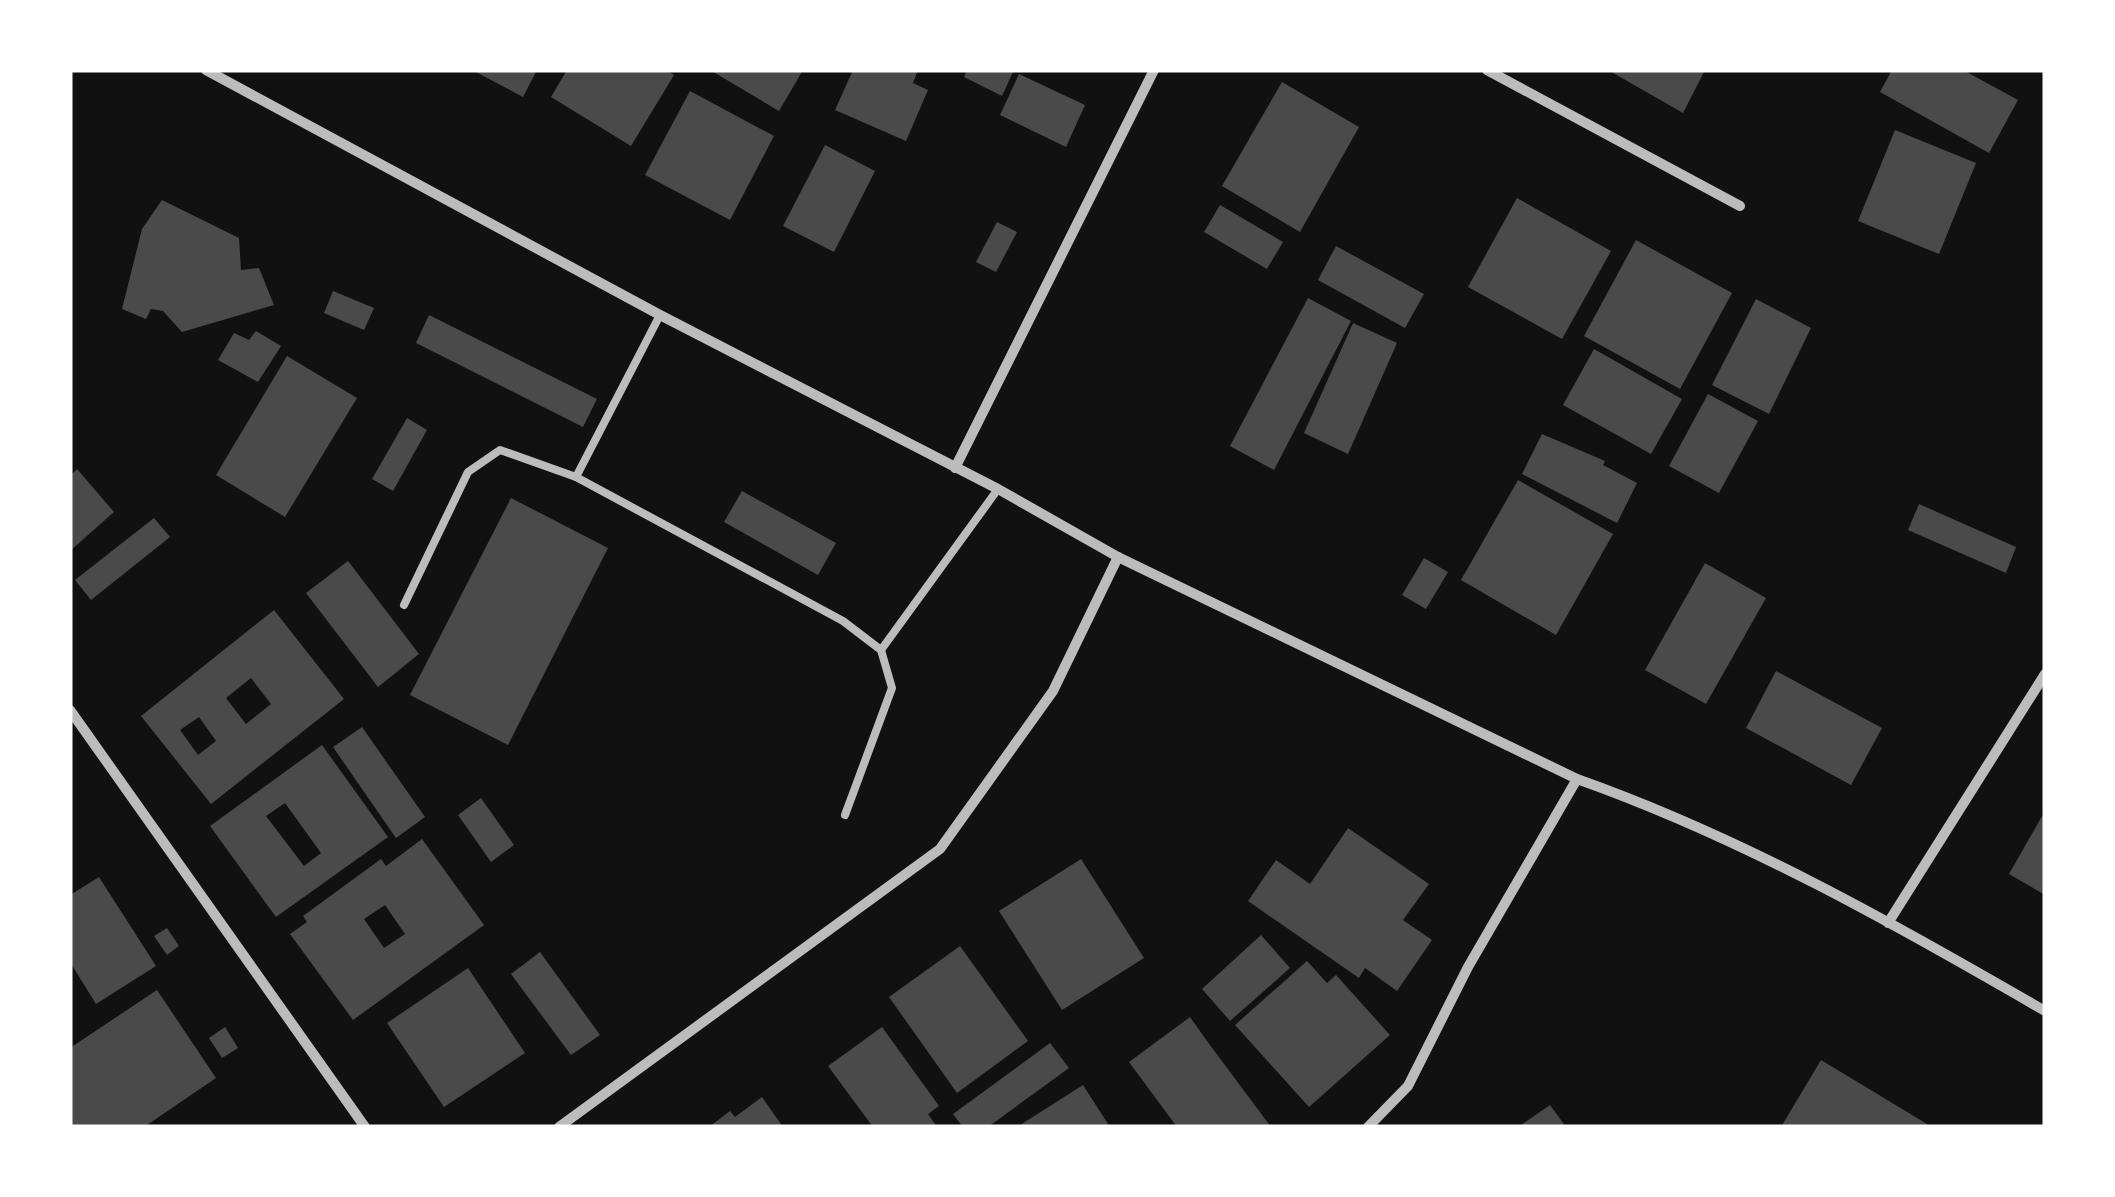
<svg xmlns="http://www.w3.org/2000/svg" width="2115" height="1197" viewBox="0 0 2115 1197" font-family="Mulish,sans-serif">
<rect width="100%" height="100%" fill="#111"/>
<g fill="#4a4a4a" fill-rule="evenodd">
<polygon points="472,70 537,70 523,97"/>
<polygon points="567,70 666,70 674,75 631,146 551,97"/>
<polygon points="710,70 803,70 779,111"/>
<polygon points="853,70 918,70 913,83 928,90 906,141 835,110"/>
<polygon points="967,70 1010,70 1013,72 1002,96 964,77"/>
<polygon points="1608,70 1705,70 1683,113"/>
<polygon points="1892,70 1963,70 2018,100 1989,153 1880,92"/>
<polygon points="1019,74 1085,105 1066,147 1000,115"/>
<polygon points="1282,82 1359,127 1300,232 1222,186"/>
<polygon points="690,91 774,136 730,220 645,175"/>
<polygon points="1895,130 1976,163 1939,254 1858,221"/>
<polygon points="825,145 875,171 834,252 783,226"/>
<polygon points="1517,198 1611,251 1562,339 1468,287"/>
<polygon points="162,200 239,238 241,270 259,268 274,305 182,332 163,311 151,309 146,319 122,309 142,229"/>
<polygon points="1220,205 1283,242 1267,269 1204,232"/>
<polygon points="997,222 1017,232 996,272 976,262"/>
<polygon points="1636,240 1732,293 1680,389 1584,336"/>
<polygon points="1336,246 1424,294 1405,328 1318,280"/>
<polygon points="333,291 374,308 364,330 324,313"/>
<polygon points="1308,298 1351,321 1274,470 1230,446"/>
<polygon points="1756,299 1811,328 1769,414 1712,385"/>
<polygon points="429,315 597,399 583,427 416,343"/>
<polygon points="1353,323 1397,343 1348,454 1304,433"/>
<polygon points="256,331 281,346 258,382 218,360 234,333 249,340"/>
<polygon points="1594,349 1682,399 1651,454 1563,405"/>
<polygon points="287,356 357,398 285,517 216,475"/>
<polygon points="1708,394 1758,421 1719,493 1669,466"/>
<polygon points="407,418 427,430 393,491 372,479"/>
<polygon points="1542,434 1605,461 1603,465 1637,483 1617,523 1522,474"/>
<polygon points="77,469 114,512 70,551 70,476"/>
<polygon points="1518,480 1613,534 1556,635 1461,580"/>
<polygon points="742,491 836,543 818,575 724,522"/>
<polygon points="511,498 608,548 508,745 410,695"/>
<polygon points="1919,504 2016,547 2006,573 1908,530"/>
<polygon points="154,518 170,537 91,600 75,580"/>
<polygon points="1424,558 1448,572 1426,609 1402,595"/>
<polygon points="348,561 419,654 378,687 306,593"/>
<polygon points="1705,563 1766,598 1706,704 1645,670"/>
<path d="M274,610L344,699L211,804L141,716ZM251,678L271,704L246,724L226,698ZM199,717L216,741L198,755L180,730Z"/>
<polygon points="1776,671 1882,728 1851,785 1746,728"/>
<polygon points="362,727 425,817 396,838 333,747"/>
<path d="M322,745L388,837L276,917L210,826ZM285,803L321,853L304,866L266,816Z"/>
<polygon points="481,798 514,845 491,862 458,815"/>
<polygon points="2045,811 2045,895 2009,874"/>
<polygon points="1348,828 1429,884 1403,920 1432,940 1397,991 1365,968 1359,978 1248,901 1276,860 1310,884"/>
<path d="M422,839L484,925L353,1020L290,934L307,922L303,916L381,859L386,866ZM385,905L405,934L384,948L364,919Z"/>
<polygon points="1081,859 1144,958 1062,1010 999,911"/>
<polygon points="99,877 156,966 96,1004 70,962 70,895"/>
<polygon points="167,928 179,946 167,955 154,936"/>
<polygon points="1261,935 1290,968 1230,1021 1202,989"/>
<polygon points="960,946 1028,1041 957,1093 889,997"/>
<polygon points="540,952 600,1035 571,1055 511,974"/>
<polygon points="1307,961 1327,983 1336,975 1390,1035 1309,1107 1235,1025"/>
<polygon points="468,968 525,1053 444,1107 387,1023"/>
<polygon points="157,990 216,1078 144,1127 70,1127 70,1048"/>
<polygon points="1190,1017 1207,1041 1271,1127 1177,1127 1129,1062"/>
<polygon points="225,1027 238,1048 222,1058 209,1038"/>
<polygon points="882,1027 939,1106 928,1114 937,1127 873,1127 828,1066"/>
<polygon points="1050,1043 1069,1068 988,1127 963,1127 953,1114"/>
<polygon points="1821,1060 1932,1127 1781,1127"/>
<polygon points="1083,1085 1110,1127 1017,1127"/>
<polygon points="762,1097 783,1127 709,1127 730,1111 735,1117"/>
<polygon points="1550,1105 1566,1127 1518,1127"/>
</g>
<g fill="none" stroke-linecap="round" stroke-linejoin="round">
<g stroke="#bcbcbc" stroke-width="8">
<polyline points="576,477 660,315"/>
<polyline points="404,605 468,472 500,450 576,477 843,621 881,650 892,688 845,815"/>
<polyline points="881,650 998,489"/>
</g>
<g stroke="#bcbcbc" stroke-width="10">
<path d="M206,70L660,315L998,489L1118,557L1577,779C1741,837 1895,924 2045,1011"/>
<polyline points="1487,70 1740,206"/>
<polyline points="955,468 1154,70"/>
<polyline points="70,710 365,1127"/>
<polyline points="1888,923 2045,674"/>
<polyline points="559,1127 940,849 1053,691 1118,557"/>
<polyline points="1368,1127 1408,1086 1468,967 1577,779"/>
</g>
</g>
<rect width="2115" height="1197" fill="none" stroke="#ffffff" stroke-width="145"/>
</svg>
